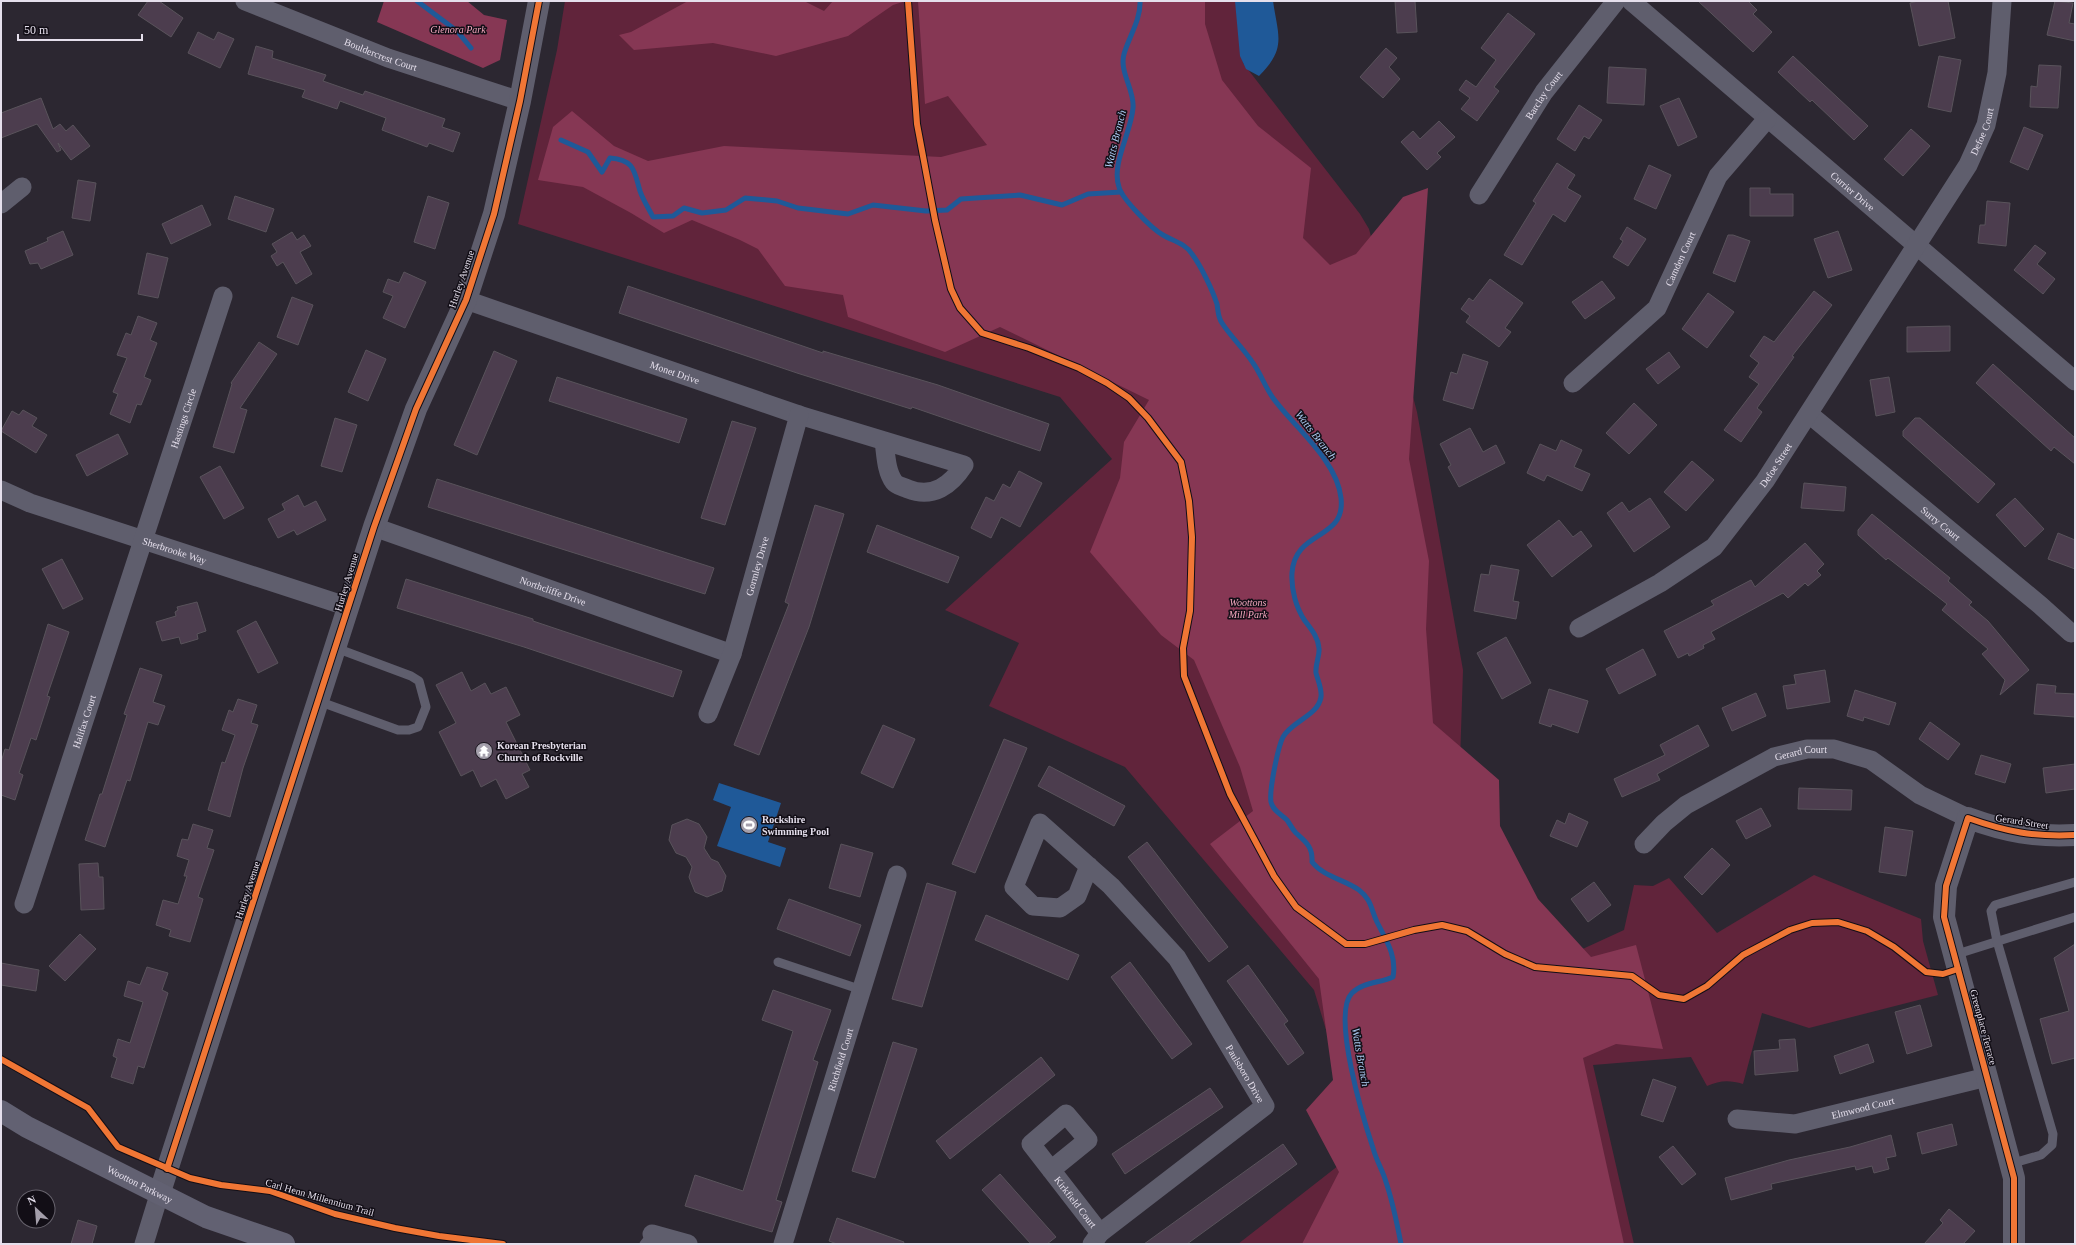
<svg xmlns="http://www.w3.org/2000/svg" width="2076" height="1245" viewBox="0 0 2076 1245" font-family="Georgia,serif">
<rect width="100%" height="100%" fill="#2c2731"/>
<path fill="#61243b" d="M565,1H1239L1243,63L1360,214L1369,229L1417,412L1463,670L1458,823L1563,958L1624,930L1634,885L1653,886L1669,878L1717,933L1814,875L1921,919L1923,941L1938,995L1809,1028L1762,1013L1743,1084C1730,1080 1720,1080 1707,1086L1691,1057L1593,1065L1634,1244H1238L1375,1137L1346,1096L1314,990L1125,767L989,706L1019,643L945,610L1112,459L1060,397L518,224L557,50Z"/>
<g fill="#863754">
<polygon points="384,1 467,1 484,15 507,20 500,60 483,68 377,22"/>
<polygon points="688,1 804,1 824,11 833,1 906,1 893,5 848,36 776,56 713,43 634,50 619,35 631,32"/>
<polygon points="918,1 1205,1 1205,24 1222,80 1258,126 1311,168 1303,238 1330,265 1356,254 1403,197 1428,188 1409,459 1429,561 1426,629 1433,723 1499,780 1500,826 1538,899 1591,957 1636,945 1663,1049 1616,1044 1583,1058 1624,1244 1302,1244 1339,1172 1306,1110 1333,1080 1319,979 1210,844 1253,811 1240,767 1194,660 1161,635 1090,552 1120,478 1124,442 1149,400 1000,327 945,352 848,317 843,295 785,286 758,249 740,240 692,220 664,233 631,213 583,187 538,180 553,127 572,111 614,146 648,161 724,146 941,157 987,145 948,96 925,104"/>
</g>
<g fill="#1f5998">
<path d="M1235,1H1273C1278,36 1287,48 1259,76L1246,69L1240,56Z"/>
<polygon points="719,783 781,803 768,842 786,848 780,867 717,846 731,807 713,800"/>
</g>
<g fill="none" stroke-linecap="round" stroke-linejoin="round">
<g stroke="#1f5998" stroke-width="5">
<polyline points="417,1 457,31 471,48"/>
<path d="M1140,1C1141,19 1129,37 1124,54C1119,72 1135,91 1133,108C1131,133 1111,164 1119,187C1122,199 1152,229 1163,235C1173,241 1185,243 1192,254C1201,266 1212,289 1217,304C1218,310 1218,318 1222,323C1231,337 1244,349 1253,363C1261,374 1265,387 1273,398C1294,427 1337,460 1341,498C1346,541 1295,529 1292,573C1291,589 1296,608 1305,621C1311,629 1318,637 1319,648C1320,656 1315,664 1316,673C1318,681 1322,689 1321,697C1318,716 1292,721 1283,737C1278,747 1269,790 1271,802C1273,811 1281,814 1287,820C1290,824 1292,829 1296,833C1306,842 1313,847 1312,862C1324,877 1343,879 1359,890C1371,899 1371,909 1377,922C1386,940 1397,956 1393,977C1380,983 1363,982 1352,993C1331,1014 1364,1121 1373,1148C1376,1160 1383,1171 1386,1182C1393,1203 1397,1223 1401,1244"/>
<path d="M561,140L588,152L602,172L610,158C635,160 634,171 640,191C643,200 649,209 653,217L673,216L684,208L702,213L726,210L745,198L777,201L798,208L848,214L873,205L926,211L947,210L961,199L1020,195L1062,205L1088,194L1121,192"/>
</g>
</g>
<g fill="#4c3d4e" stroke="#59535b">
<polygon points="148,1 159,1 183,18 171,37 138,15"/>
<polygon points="1395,1 1415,1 1417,32 1397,33"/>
<polygon points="1698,1 1748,1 1757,10 1753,14 1772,32 1753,52"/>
<polygon points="1918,1 1948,1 1955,38 1919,46 1910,3"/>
<polygon points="2055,1 2073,3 2069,23 2075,24 2075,41 2047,35"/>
<polygon points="1508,13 1535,34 1494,87 1499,91 1477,121 1461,109 1470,98 1459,90 1466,80 1476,87 1496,60 1481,48"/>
<polygon points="198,32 214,40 218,32 234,39 220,68 188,53"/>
<polygon points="256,46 273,51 272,58 326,75 323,81 363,95 365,91 445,119 442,127 460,133 453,152 429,143 427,147 382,130 386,118 340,101 337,109 302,97 305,90 248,74"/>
<polygon points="1386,48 1397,58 1389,67 1400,79 1383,98 1360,77"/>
<polygon points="1793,56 1868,126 1854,140 1812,100 1810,102 1778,72"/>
<polygon points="1939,56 1961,60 1951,112 1928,107"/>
<polygon points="2039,65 2061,66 2058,108 2030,107 2031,86 2037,87"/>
<polygon points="1609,67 1646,69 1644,105 1607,103"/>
<polygon points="41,98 53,129 60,124 66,131 73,125 90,146 71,160 58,143 61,150 57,152 37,124 1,138 1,113"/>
<polygon points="1679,98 1697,137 1678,146 1660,106"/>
<polygon points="1579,105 1602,120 1589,139 1584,136 1575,151 1557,139"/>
<polygon points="1439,121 1455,137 1437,153 1441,157 1427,170 1401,142 1413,131 1420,139"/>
<polygon points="2024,127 2043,135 2028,170 2010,162"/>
<polygon points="1911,129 1930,146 1903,176 1884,159"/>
<polygon points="1557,163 1575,175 1567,188 1581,196 1565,222 1553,214 1522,265 1504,255 1536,203 1533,201"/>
<polygon points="1649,165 1671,175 1656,209 1634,199"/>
<polygon points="78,180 96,183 90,221 72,218"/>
<polygon points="1750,188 1770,188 1770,194 1793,194 1793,216 1750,216"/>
<polygon points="235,196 274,209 266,232 228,219"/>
<polygon points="428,196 449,203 435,249 414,242"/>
<polygon points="1987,201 2010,203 2006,246 1978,243 1980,225 1985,225"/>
<polygon points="202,205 211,225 171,244 162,224"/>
<polygon points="1627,227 1646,239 1628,266 1613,257 1623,241 1620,239"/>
<polygon points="63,231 73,255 41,269 38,263 30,264 25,251 48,241 47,238"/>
<polygon points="1838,231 1852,270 1828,278 1814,239"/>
<polygon points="292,232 297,240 304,235 311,246 300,252 312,274 296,284 283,262 277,266 271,256 277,252 272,244"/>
<polygon points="1728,235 1733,235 1750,241 1735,282 1713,273"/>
<polygon points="2035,245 2046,253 2037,264 2055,279 2043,294 2014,270"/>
<polygon points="147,253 168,258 158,298 138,294"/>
<polygon points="404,272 426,282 405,328 383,318 393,296 383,292 388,279 399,283"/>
<polygon points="1490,279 1523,303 1505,328 1511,332 1499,347 1466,322 1470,316 1461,309 1469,298 1473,301"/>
<polygon points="1602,281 1615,298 1585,319 1572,302"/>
<polygon points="628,286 823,353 823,351 938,385 1049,424 1040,451 912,407 911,409 797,373 619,313"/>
<polygon points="1814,291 1832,305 1792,356 1794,357 1757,408 1762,412 1741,442 1724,430 1759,384 1749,377 1759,363 1750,356 1764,336 1774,342"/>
<polygon points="1708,293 1734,312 1707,348 1682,329"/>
<polygon points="292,297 313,305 298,345 277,337"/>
<polygon points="138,316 157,323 150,340 157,343 144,377 151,380 141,405 137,404 130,423 110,414 118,394 113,392 127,358 117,355 126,333 131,335"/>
<polygon points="1950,326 1950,351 1907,352 1907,327"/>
<polygon points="259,342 277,354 240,408 247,410 234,453 213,447 232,384 231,383"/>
<polygon points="366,350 386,359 368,401 348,392"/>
<polygon points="494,351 517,361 477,455 454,445"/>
<polygon points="1669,352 1680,367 1658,384 1646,369"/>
<polygon points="1463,354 1488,362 1473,409 1443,400 1451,372 1457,374"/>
<polygon points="1993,364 2075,438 2075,464 2054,447 2051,451 1976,383"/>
<polygon points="557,377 687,419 679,443 549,401"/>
<polygon points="1889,377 1895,412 1876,416 1870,380"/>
<polygon points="1634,403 1657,425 1629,454 1606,433"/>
<polygon points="23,410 37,418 32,426 47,435 36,453 1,431 12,411 19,415"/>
<polygon points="335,418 357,425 342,472 321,466"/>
<polygon points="1915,418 1920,418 1995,484 1978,503 1903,436 1903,431"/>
<polygon points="732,421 756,428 725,525 701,518"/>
<polygon points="1470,428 1483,452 1496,445 1505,463 1459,487 1448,467 1451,465 1440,444"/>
<polygon points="118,434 128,454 87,476 76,455"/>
<polygon points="1561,440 1582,450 1574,467 1590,474 1582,491 1547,475 1544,481 1527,473 1540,444 1556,451"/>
<polygon points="1692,461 1714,480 1686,511 1664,492"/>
<polygon points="220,466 244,508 224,519 200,477"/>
<polygon points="1019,471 1042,483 1020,527 1001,517 991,538 971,528 986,497 994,501 1003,484 1010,488"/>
<polygon points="437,479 714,568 705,594 428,507"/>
<polygon points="1804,483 1846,487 1844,511 1801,508"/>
<polygon points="298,495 304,507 316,501 326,520 297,535 294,530 278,538 268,519 285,510 282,504"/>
<polygon points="1650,498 1670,527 1634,552 1607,513 1622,502 1629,512"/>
<polygon points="2015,498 2044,529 2025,547 1996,515"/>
<polygon points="815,505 844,514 809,627 759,755 734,745 789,604 785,602"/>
<polygon points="1872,514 1950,578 1948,581 1972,602 1969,605 1988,621 2029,670 2000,695 2005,680 1982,654 1988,649 1942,610 1947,604 1888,558 1886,560 1858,535 1858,530"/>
<polygon points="1559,520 1573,537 1581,531 1592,546 1552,577 1527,545"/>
<polygon points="877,525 959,557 948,583 867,552"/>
<polygon points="2058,533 2075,540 2075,569 2048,559"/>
<polygon points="1805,543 1824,564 1817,571 1821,575 1808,586 1805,583 1788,598 1783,593 1711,632 1715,639 1703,645 1704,648 1689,656 1688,653 1678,658 1664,631 1714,605 1711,601 1751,580 1755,587"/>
<polygon points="62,559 83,599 63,609 42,569"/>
<polygon points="1491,565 1519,570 1513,601 1519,602 1516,619 1474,611 1481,574 1489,575"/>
<polygon points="406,579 533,619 533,621 682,671 673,697 524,647 397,608"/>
<polygon points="197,602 206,631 197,634 198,639 181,644 179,637 162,641 156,622 176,616 175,612 178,610 177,607"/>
<polygon points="256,621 278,663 258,673 237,631"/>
<polygon points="48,624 69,632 47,696 50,697 36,740 31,738 19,773 23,775 15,800 1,795 1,762 5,749 9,750"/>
<polygon points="1506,637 1531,683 1502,699 1477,653"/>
<polygon points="1643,649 1656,675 1619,694 1606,669"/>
<polygon points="140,668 162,675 153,702 165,706 158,725 148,722 130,781 127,780 105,847 85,840 100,794 102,794 127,715 124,714"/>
<polygon points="1825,670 1830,702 1787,709 1783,686 1796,684 1794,675"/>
<polygon points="462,672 471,691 485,683 491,694 506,687 520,715 506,722 530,770 522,774 529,787 506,799 496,779 481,787 473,770 461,776 439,732 456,723 436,685"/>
<polygon points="2037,684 2056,686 2055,693 2075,694 2075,717 2034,714"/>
<polygon points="1549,689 1588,701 1578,733 1552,724 1551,727 1539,723"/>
<polygon points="1855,690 1896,703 1889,725 1864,717 1863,721 1847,716"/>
<polygon points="1756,693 1766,716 1732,731 1722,708"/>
<polygon points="238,699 257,705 251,723 258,725 243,768 230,817 208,810 222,762 225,763 235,735 222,730 229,710 233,712"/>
<polygon points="1930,722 1960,744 1948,760 1919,739"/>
<polygon points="883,725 915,739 893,788 861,773"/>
<polygon points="1698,725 1709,746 1657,774 1660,780 1622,797 1614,779 1665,755 1660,745"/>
<polygon points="1004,739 1027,748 975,873 952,864"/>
<polygon points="1981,755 2011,764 2005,783 1975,774"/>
<polygon points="2075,764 2075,789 2046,793 2043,768"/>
<polygon points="1049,766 1125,806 1114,826 1038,786"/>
<polygon points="1799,788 1852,790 1851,810 1798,809"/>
<polygon points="1761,808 1771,826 1746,839 1736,821"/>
<polygon points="1569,813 1588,822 1577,847 1550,836 1557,820 1565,824"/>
<polygon points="687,819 699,824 707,837 704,848 711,859 718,862 726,876 722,891 707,897 695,892 689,877 692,867 686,857 676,853 669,840 672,825"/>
<polygon points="193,824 213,830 207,848 214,850 198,897 203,899 190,942 169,936 171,930 156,925 163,900 178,904 187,876 184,876 189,860 177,856 182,839 188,840"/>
<polygon points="1885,827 1913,831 1906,876 1879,872"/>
<polygon points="1147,842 1228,947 1209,962 1128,857"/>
<polygon points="841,844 873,853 860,897 829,888"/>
<polygon points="1712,848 1730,865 1702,895 1684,877"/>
<polygon points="98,863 99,877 103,877 104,909 81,910 79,864"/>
<polygon points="1594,882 1611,905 1588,922 1571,899"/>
<polygon points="927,883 956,892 922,1007 892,999"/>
<polygon points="789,899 861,925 850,956 777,929"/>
<polygon points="986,915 1079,955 1068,980 975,940"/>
<polygon points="80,934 96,949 65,981 49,966"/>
<polygon points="2075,944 2075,1058 2052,1064 2040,1019 2069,1011 2054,958"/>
<polygon points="1130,962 1192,1044 1172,1059 1111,977"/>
<polygon points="1,963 39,970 36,991 1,985"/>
<polygon points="1248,965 1288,1021 1284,1024 1304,1053 1288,1065 1227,981"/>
<polygon points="147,967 168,973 162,990 168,993 144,1068 138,1066 133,1084 111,1077 117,1058 113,1056 118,1039 130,1043 143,1002 124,996 128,981 140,985"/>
<polygon points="773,990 831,1010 813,1060 818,1062 776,1200 782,1202 772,1232 685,1206 695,1175 743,1191 793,1031 762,1020"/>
<polygon points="1920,1005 1932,1046 1907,1054 1895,1012"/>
<polygon points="1795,1039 1798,1071 1755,1075 1754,1051 1780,1049 1779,1040"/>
<polygon points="893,1042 917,1049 875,1178 852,1171"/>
<polygon points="1868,1044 1874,1062 1840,1074 1834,1056"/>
<polygon points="1041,1057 1055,1075 950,1159 936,1141"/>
<polygon points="1653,1079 1676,1087 1663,1122 1641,1115"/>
<polygon points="1210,1088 1223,1107 1125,1174 1112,1154"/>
<polygon points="1952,1124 1957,1145 1922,1154 1917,1133"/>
<polygon points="1891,1135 1896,1156 1886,1158 1889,1169 1874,1173 1872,1166 1856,1170 1855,1166 1771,1184 1772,1189 1731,1200 1725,1178 1789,1160 1850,1147"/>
<polygon points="1283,1144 1297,1164 1187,1244 1144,1244"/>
<polygon points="1673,1146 1696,1174 1682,1185 1659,1157"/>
<polygon points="1000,1174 1056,1237 1047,1244 1031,1244 982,1190"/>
<polygon points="1949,1209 1975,1231 1963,1244 1924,1244 1943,1223 1940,1220"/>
<polygon points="837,1218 904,1242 903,1244 837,1244 829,1241"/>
<polygon points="78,1220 97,1226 92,1244 71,1244"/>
</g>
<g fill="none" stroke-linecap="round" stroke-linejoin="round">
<g stroke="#5f5e6d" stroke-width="9">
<polyline points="318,701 398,730 409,730 418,727 426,707 419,681 411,676 336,648"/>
<polyline points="1954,955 2075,917"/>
<polyline points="778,962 862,990"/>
<polyline points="2010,1164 2041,1155 2052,1145 2053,1134 1997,941 1991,911 1995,905 2075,882"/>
<polyline points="644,1244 652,1234"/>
</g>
<g stroke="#5f5e6d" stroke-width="19">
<path id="s1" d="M245,1L388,58L520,101"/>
<path id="s2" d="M1631,1L2075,381"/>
<path id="s3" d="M1479,195L1544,92L1616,1"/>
<polyline points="1,204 22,187"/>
<path id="s4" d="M466,300L799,415L964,465C951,485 933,499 908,489C904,487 897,486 894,482C886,471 886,455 884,441"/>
<path id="s5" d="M1573,383L1657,308L1718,176L1767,119"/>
<path id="s6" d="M1809,414L2040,605L2071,633"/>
<path id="s7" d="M1,490L30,503L349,607"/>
<path id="s8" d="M374,527L732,654"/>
<path id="s9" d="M1579,628L1660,583L1714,547L1765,481L1968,165L1986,125L1997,73L2002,1"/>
<path id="s10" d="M708,714L732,654L799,415"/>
<path id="s11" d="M1644,844L1664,823L1686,805L1774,757L1807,749H1834L1871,760L1920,795L1968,818"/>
<path id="s12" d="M1089,866L1077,896L1060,908L1033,906L1014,887L1040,823L1111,886L1177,958L1265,1106L1100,1233L1092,1244"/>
<path id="s13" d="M24,904L223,296"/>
<path id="s14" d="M1737,1119L1795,1124L1987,1077"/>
<path id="s15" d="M1051,1170L1088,1140L1066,1114L1031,1144L1100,1233"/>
<polyline points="652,1234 688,1244"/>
<polyline points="144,1244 159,1195"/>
<path id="s16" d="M783,1244L897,875"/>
</g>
<g stroke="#5f5e6d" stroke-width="22">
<polyline points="159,1195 374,527 416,409 466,300 494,214 520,101 539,1"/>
<path d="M2014,1244V1178L1944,917L1946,886L1968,818C2007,832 2034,837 2075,835"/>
</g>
<path stroke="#626172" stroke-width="22" id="s17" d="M1,1111L27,1127L206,1217L284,1244"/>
<g stroke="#120e16" stroke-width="8">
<g id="cycleway">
<polyline points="908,1 917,124 935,220 951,289 960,308 982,333 1029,348 1079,368 1107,383 1129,398 1148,418 1181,462 1189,501 1192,537 1190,611 1183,648 1184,676 1230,794 1274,876 1296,907 1346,944 1365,944 1414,930 1442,925 1467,931 1505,954 1535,967 1632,976 1659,995 1684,999 1707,986 1743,955 1790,930 1812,923 1838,922 1867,931 1894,947 1926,972 1943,974 1958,969"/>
<polyline points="1,1059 88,1108 118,1147 190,1178 221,1185 270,1191 335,1214 395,1228 439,1236 503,1244"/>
<polyline points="167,1169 374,527 416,409 466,300 494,214 520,101 539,1"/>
<path d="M2014,1244V1178L1944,917L1946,886L1968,818C2007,832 2034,837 2075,835"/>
</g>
</g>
<use href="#cycleway" stroke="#f07635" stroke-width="6"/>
</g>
<defs>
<g id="temple-disc" transform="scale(0.9)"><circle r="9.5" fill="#a49fab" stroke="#120e16"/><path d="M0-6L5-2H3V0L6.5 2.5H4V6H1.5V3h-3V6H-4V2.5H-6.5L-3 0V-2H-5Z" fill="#fff"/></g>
<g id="stadium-disc" transform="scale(0.9)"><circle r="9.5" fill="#a49fab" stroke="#120e16"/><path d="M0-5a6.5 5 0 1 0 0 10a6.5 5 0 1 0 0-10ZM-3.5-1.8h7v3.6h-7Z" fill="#fff"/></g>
</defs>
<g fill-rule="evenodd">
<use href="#temple-disc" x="484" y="751"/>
<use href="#stadium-disc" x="749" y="825"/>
</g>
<g text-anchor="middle" stroke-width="3" stroke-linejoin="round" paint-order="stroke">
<g font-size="10" font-style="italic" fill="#f4a7be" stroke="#120e16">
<text x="458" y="33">Glenora Park</text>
<text x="1248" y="606">Woottons<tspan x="1248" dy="12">Mill Park</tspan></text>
</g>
<g font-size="10" fill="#e5dfec" stroke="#120e16">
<text dy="4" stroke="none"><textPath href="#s1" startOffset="146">Bouldercrest Court</textPath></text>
<text dy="4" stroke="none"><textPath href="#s3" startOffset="119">Barclay Court</textPath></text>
<text dy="4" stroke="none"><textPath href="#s9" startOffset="653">Defoe Court</textPath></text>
<text dy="4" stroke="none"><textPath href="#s2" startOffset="292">Currier Drive</textPath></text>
<text dy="4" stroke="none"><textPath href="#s5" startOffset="167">Camden Court</textPath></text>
<text transform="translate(461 279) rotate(-71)" y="4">Hurley Avenue</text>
<text dy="4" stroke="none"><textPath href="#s4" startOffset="221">Monet Drive</textPath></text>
<text dy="4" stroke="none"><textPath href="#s13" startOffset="511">Hastings Circle</textPath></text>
<text dy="4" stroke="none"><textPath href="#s9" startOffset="260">Defoe Street</textPath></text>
<text dy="4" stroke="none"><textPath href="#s6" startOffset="171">Surry Court</textPath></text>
<text dy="4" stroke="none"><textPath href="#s7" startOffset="184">Sherbrooke Way</textPath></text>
<text dy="4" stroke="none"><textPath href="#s10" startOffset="156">Gormley Drive</textPath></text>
<text transform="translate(346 582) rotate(-73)" y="4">Hurley Avenue</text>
<text dy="4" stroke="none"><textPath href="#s8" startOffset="190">Northcliffe Drive</textPath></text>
<text dy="4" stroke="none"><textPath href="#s13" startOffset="192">Halifax Court</textPath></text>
<text dy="4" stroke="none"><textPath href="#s11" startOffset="185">Gerard Court</textPath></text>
<text transform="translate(2022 821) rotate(9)" y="4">Gerard Street</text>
<text transform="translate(247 890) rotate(-72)" y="4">Hurley Avenue</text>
<text transform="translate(1984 1027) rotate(75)" y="4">Greenplace Terrace</text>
<text dy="4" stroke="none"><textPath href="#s16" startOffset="193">Ritchfield Court</textPath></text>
<text dy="4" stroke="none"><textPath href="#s12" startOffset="503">Paulsboro Drive</textPath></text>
<text dy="4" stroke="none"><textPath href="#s14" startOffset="128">Elmwood Court</textPath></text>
<text dy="4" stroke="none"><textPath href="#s17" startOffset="157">Wootton Parkway</textPath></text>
<text transform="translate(320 1197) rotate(16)" y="4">Carl Henn Millennium Trail</text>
<text dy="4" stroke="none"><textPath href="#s15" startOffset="201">Kirkfield Court</textPath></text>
</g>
<g font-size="10" font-weight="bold" fill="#e5dfec" stroke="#120e16" text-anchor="start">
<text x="497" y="749">Korean Presbyterian<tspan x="497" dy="12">Church of Rockville</tspan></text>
<text x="762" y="823">Rockshire<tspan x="762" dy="12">Swimming Pool</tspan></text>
</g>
<g font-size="11" font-style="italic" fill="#aac9ef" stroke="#120e16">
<text transform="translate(1115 139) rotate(-76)" y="4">Watts Branch</text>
<text transform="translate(1316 435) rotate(52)" y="4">Watts Branch</text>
<text transform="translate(1361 1057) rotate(80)" y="4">Watts Branch</text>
</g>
</g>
<rect width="2076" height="1245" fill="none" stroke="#e5dfec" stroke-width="4"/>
<g transform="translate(36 1209) rotate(334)"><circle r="19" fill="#120e16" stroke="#66626c"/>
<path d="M0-3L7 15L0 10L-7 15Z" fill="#a49fab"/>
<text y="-6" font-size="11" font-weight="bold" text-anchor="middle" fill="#e5dfec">N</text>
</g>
<path d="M18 34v6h124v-6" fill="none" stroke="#e5dfec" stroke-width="2"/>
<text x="24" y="34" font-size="12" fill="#e5dfec" stroke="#120e16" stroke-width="3" paint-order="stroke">50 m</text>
</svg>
